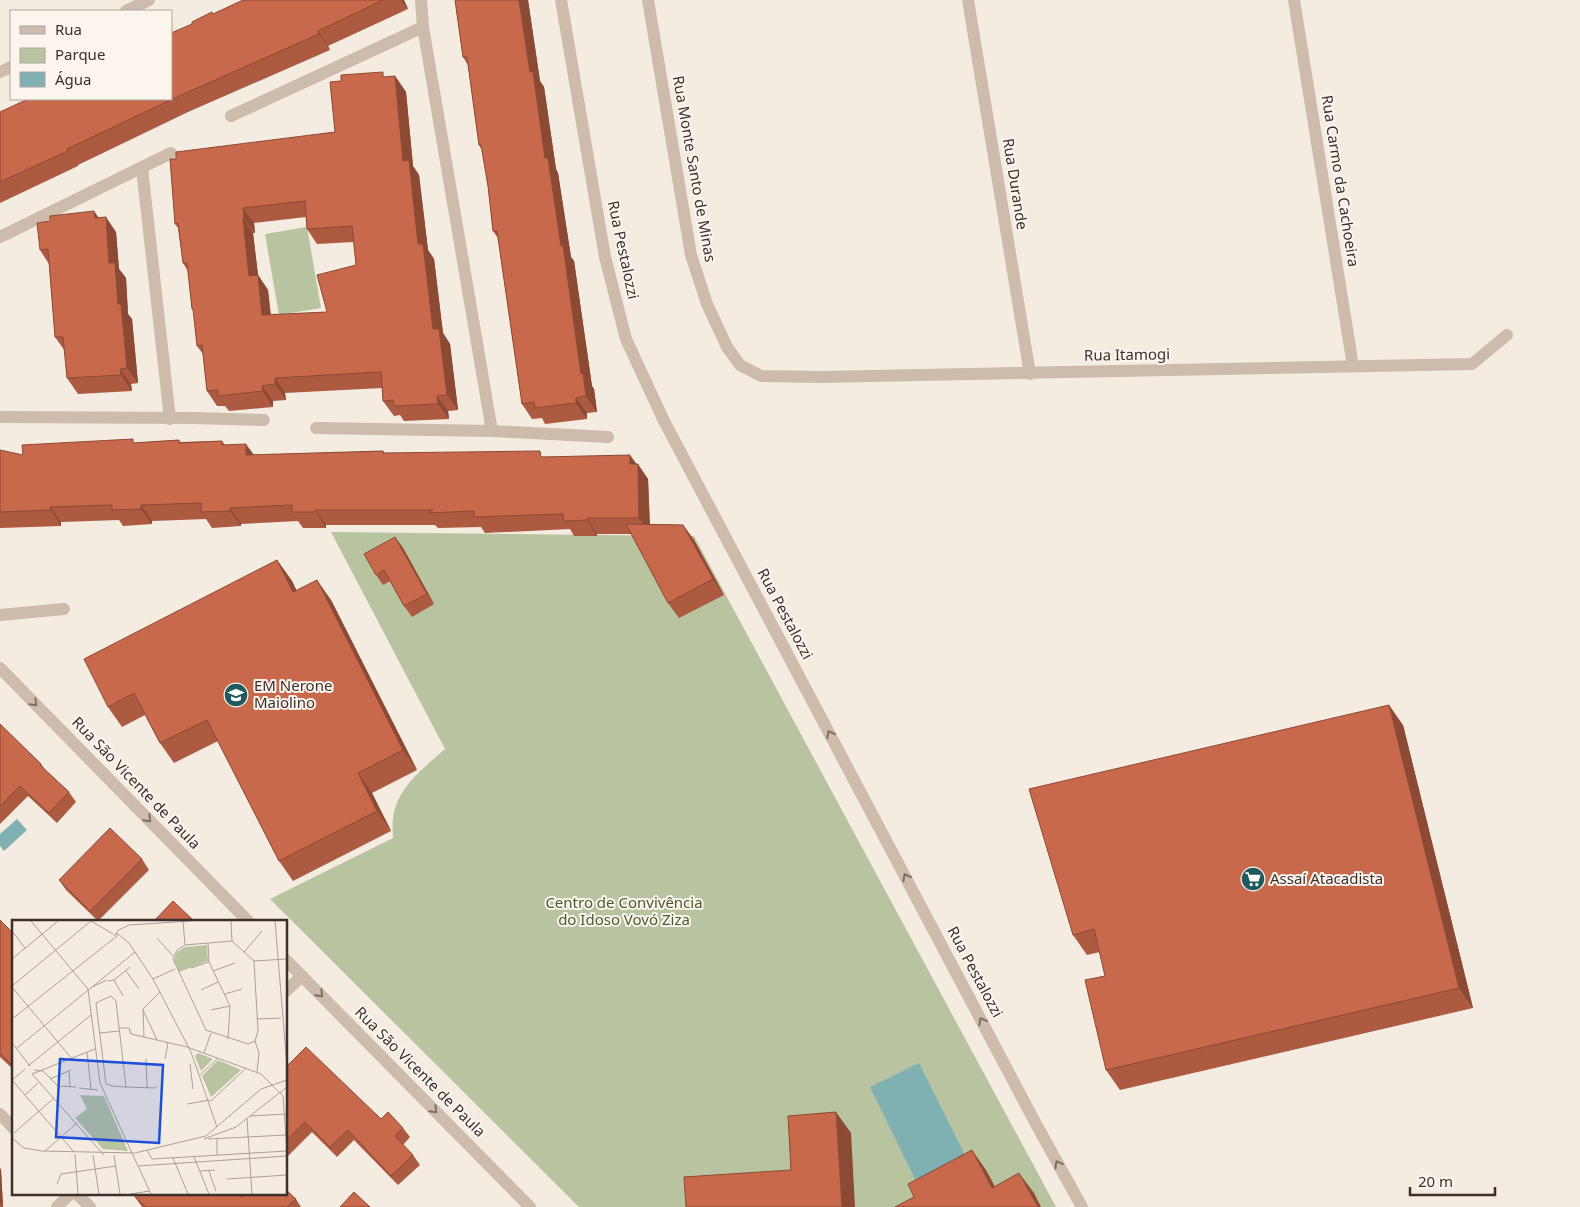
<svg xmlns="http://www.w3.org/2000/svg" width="1580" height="1207" viewBox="0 0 1580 1207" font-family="'Noto Sans',sans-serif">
<rect width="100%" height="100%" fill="#f4ebe1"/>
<g fill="#b8c4a0">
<polygon points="307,227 321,308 279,315 265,234"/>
<path d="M331,532L694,536L1056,1207H579L270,899L393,838C393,832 392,824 393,818C397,788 423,768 445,749Z"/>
</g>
<g fill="#7fb0b2">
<polygon points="17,819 27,830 4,851 0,846 0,834"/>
<polygon points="919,1063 966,1157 916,1181 870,1087"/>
</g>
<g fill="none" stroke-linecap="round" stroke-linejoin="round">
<g stroke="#cdbbac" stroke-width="12">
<polyline points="421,0 423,27 492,431"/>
<polyline points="561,0 605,257 626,339 664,421 1036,1124 1082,1207"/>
<polyline points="648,0 691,255 707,304 727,347 740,365 761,376 822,377 1472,364 1507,335"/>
<polyline points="968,0 1030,374"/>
<polyline points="1294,0 1353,366"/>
<polyline points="126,11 149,0"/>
<polyline points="0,72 11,67"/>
<polyline points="231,116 423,27"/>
<polyline points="142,168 170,419"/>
<polyline points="0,237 171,153"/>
<polyline points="0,417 192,418 264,420"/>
<polyline points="316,428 492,431 608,437"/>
<polyline points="0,615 64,609"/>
<polyline points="0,668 248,921"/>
<polyline points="286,960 530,1207"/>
<polyline points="286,991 302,976"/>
<polyline points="0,1114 14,1129"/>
<polyline points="76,1193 90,1207"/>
<polyline points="57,1207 71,1193"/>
</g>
</g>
<g fill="#ac5a40" fill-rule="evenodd">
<polygon points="243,0 404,0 408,9 328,46 330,50 188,112 78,165 78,166 0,203 0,112 171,99 213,14"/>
<polygon points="455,0 528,0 540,81 544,87 556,169 558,173 571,257 574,261 592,386 594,389 597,412 587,413 587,419 545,424 542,418 532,419 522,404 498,238 493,231 488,186 482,150 479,145 468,65 463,57"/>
<path d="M395,76L406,92L413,166L419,175L428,250L434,259L443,333L450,344L458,410L448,411L449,419L404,421L400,415L394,416L383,401L382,388L285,393L286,400L273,401V407L229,411L225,406H217L207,391L203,354L197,346L194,311L192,309L188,271L183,263L178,228L175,224L176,159L335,132L386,77ZM306,217L307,229L317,244L354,242L356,265L327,312L271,315L268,290L258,275L253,233H255L254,223Z"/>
<polygon points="99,217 116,232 119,269 126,278 128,314 132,319 138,383 131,384 132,391 78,394 67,378 65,351 55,337 49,264 40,250"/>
<polygon points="179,440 180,442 222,441 225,445 253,455 383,451 385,453 544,457 636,464 648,479 650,524 683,525 694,540 724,595 679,618 668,603 631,534 597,534 597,536 574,536 570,529 485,533 481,527 438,528 435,525 326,525 326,528 303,528 298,521 241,524 241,526 212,528 206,519 152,521 152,524 123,526 119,520 61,522 61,526 0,528 0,450 23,455 135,443"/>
<polygon points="395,537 403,548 434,604 412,617 404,606 390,581 383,585 376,575"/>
<polygon points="277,560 292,581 296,590 331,600 417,770 372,793 391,831 293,881 279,861 218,741 174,763 160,743 145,715 122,727 108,707"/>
<polygon points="0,724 41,764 46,771 69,792 76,802 57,823 28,796 0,824"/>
<polygon points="1403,725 1473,1008 1120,1090 1106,1070 1105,976 1100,952 1087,955 1073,935"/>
<polygon points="142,859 149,870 98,921 66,890 59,880"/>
<polygon points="0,920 14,934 14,1070 0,1057"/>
<polygon points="286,1067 381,1119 403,1128 410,1137 403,1145 413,1155 420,1165 398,1185 354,1140 337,1157 312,1132 287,1157"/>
<polygon points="0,1168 1,1170 3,1207 0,1207"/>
<polygon points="136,1193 238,1193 241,1197 296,1199 301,1207 142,1207 135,1197 137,1195"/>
</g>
<g fill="#8c4a34">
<polygon points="401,0 404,0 408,9"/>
<polygon points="519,0 528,0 540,81 544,87 556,169 558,173 571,257 574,261 592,386 594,389 597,412 586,396 581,374 561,246 530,72"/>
<polygon points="318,31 328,46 330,50 319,34"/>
<polygon points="395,76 406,92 413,166 419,175 428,250 434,259 443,333 450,344 458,410 447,395 433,329 403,161"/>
<polygon points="243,208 254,223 255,233 244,218"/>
<polygon points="94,211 105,227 95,218"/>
<polygon points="106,217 116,232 119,269 126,278 128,314 132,319 138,383 127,368 118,304 109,263"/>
<polygon points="243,218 253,233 258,275 268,290 272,331 262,315 249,276"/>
<polygon points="120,369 131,384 132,391 121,375"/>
<polygon points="275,378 285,393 286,400 275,384"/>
<polygon points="262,386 273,401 273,407 263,391"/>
<polygon points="437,396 448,411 449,419 438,404"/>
<polygon points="576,398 587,413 587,419 576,403"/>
<polygon points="246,444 257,459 246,455"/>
<polygon points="630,455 638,466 638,464 648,479 650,534 639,518 630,464"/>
<polygon points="141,505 152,521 152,524 141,509"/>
<polygon points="50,507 61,522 61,526 51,510"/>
<polygon points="230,508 241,524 241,526 230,511"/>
<polygon points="315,510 326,525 326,528 316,512"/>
<polygon points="587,518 597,534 597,536 587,520"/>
<polygon points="683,525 694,540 724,595 713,579"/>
<polygon points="395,537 403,548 434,604 427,594"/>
<polygon points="277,560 292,581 307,612 293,592"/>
<polygon points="317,580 331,600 417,770 403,750"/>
<polygon points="1389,705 1403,725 1473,1008 1459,988"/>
<polygon points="358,773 372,793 391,831 377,811"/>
<polygon points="836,1112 851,1133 855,1207 842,1207"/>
<polygon points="972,1150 986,1170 1006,1207 992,1188"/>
<polygon points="0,1168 1,1170 3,1207 0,1202"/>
<polygon points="1019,1173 1034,1193 1041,1207 1038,1207"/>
</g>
<g fill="#c8694b" stroke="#8c4a34" fill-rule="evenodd">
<polygon points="243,0 383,0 318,31 319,34 177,97 67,149 68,151 0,182 0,112 28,99 171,99 171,33 192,24 192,22 212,12 213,14"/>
<polygon points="455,0 519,0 530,72 533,72 545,158 548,158 561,246 563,245 581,374 583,373 586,396 576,398 576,403 535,408 534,402 522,404 497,231 493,231 488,186 481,145 479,145 467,57 463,57"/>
<path d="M383,72V77L395,76L403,161L409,160L418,244H423L433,329H439L447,395L437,396L438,404L394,406L393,400L383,401L381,372L275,378V384L262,386L263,391L218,396V390L207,391L202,345L197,346L193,309H192L187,263H183L178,223L175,224L170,159H176V152L335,132L330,82L341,81V75ZM305,201L307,229L352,226L356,265L317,275L327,312L262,315L258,275L249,276L243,218H244L243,208Z"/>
<polygon points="94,211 95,218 106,217 109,263 115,263 118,304 121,304 127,368 120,369 121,375 67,378 63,337 55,337 48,249 40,250 37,223 50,221 50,216"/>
<polygon points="133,439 133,443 179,440 179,443 222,441 222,445 246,444 246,455 383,451 383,453 540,451 541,457 630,455 630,464 638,464 639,518 587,518 587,520 564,521 563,514 474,517 474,511 427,513 433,510 315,510 316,512 292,512 292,505 230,508 230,511 201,512 201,503 141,505 141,509 112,510 112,505 50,507 51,510 0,512 0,450 23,455 22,445"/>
<polygon points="626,524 683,525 713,579 668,603"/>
<polygon points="395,537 427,594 404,606 384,570 376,575 364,554"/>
<polygon points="277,560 293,592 317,580 403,750 358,773 377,811 279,861 207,720 160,743 134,693 108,707 84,659"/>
<polygon points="1389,705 1459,988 1106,1070 1085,980 1105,976 1094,929 1073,935 1029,789"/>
<polygon points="0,724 41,764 40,765 69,792 49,813 20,786 0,806"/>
<polygon points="110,828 142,859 90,911 59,880"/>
<polygon points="173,901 194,921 154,921"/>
<polygon points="0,920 14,934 14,1067 0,1053"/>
<polygon points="306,1047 381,1119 388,1112 403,1128 395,1136 413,1155 391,1176 348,1130 330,1147 305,1122 286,1141 286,1067"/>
<polygon points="836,1112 842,1207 686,1207 684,1177 791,1170 788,1116"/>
<polygon points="972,1150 992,1188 1019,1173 1038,1207 895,1207 914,1197 908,1184"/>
<polygon points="286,1190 296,1199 287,1207 146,1207 135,1197 139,1193 238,1193 241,1197 246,1193 286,1193"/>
<polygon points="354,1192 370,1207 340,1207"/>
</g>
<defs><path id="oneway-chevron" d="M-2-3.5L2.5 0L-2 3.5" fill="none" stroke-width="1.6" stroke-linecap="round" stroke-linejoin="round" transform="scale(1.25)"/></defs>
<g stroke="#7d6f65">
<use href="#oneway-chevron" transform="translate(34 703) rotate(45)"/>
<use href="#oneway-chevron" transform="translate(830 734) rotate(-118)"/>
<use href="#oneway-chevron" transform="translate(148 819) rotate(46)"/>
<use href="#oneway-chevron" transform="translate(906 877) rotate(-118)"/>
<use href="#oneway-chevron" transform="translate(320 994) rotate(46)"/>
<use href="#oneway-chevron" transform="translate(982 1021) rotate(-118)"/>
<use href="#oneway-chevron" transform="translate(434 1110) rotate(46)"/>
<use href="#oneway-chevron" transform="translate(1058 1164) rotate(-119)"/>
</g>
<defs>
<g id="school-disc" transform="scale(1.25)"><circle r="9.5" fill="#1f5a5e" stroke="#fbf5ee"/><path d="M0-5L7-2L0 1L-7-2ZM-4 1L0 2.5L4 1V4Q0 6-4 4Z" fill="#fff"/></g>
<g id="supermarket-disc" transform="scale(1.25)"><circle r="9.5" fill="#1f5a5e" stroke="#fbf5ee"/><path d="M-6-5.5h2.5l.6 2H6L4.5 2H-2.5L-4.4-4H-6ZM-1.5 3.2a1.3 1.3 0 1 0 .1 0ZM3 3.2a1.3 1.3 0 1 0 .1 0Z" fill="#fff"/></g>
</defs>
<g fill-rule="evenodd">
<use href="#school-disc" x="236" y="695"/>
<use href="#supermarket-disc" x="1253" y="879"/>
</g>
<g text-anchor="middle" stroke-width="4" stroke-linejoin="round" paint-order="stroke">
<g font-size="15" fill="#3b302b" stroke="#fbf5ee">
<text transform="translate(694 169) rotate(80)" y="5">Rua Monte Santo de Minas</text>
<text transform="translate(1340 181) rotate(81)" y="5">Rua Carmo da Cachoeira</text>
<text transform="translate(1015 184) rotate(81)" y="5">Rua Durande</text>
<text transform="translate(623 250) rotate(78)" y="5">Rua Pestalozzi</text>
<text transform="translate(1127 355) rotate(-1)" y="5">Rua Itamogi</text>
<text transform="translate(785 614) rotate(62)" y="5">Rua Pestalozzi</text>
<text transform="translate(136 783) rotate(46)" y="5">Rua São Vicente de Paula</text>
<text transform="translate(975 972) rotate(62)" y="5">Rua Pestalozzi</text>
<text transform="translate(420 1072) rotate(45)" y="5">Rua São Vicente de Paula</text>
</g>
<g font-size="15" fill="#3b302b" stroke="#fbf5ee" text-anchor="start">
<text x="254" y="691">EM Nerone<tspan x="254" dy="17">Maiolino</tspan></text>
<text x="1270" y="884">Assaí Atacadista</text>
</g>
<g font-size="15" fill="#4a5a2e" stroke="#fbf5ee">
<text x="624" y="908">Centro de Convivência<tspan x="624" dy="17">do Idoso Vovó Ziza</tspan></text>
</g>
</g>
<g transform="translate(12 920)">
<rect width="275" height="275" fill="#f4ebe1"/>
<path d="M195,25L196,41L167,52L162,40L165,32L173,27ZM186,133L201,139L189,151L183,136ZM206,140L229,150L199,177L190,156ZM68,175L92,176L116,231L91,229L63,198L75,189Z" fill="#b8c4a0"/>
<path fill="none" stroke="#aaa098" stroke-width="1" d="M19,1L76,69L88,163L120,233M79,1L101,14M171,1L173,25M219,1L220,21M263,1L275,146M0,11L13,28M105,11L117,5L178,1M106,14L117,23L141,59L179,132L205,207M145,18L161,36M220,21L242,41L246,111L243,121L236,124L194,110L161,39L165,30L173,25ZM196,23L197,42L218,86L216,119M232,32L250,11M0,39L46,1M242,41L275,39M179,48L197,42M114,51L127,69M201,51L223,43M141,59L163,49M102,60L111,76M96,61L102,60L118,47M0,66L79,1M0,67L60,139M80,67L95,60M189,70L206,62M213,74L230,69M131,90L145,120M199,90L218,86M0,99L105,16V12L102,16M245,99L269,98M107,108H117L119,114M87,113L108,111M119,114L175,127L249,154L271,176L275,231M132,117L131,89L148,72M243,121L247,133L245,152M0,123L18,146M5,128L123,32M75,132L79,169M192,133L199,113M134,139L135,168M153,139L156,123M178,144L181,169M16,146L79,95M22,150L31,151L46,166L64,167M57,151L58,167M20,154L92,235M20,154L83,129M188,155L206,138M38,159L59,150M0,160L62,232M0,160L13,149M114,167L104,81L99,76L84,83L94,164L100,166L114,167L143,168L145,166M67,168L86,170M13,175L26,163M198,182L234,148M175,184L198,180M238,196L275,194M235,199L240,274M2,213L42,178M0,218L12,228L30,231L123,233L194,216L249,169L275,160M192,219L224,207L275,167M196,219L274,215M205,219V235M135,230L140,239L275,231M33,231L65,203M120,233L139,274M63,234L66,274M81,235L87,274M102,235L108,274M182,237L197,274M161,238L176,274M126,246L275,236M188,251L203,250M197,251L204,271M215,259L275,255M45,264L49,254L104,246M118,274L138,271"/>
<path fill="#1d4ed8" fill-opacity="0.15" stroke="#1d4ed8" stroke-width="2.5" d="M48,139L151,145L147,223L44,217Z"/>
<rect width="275" height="275" fill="none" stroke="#3b302b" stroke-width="2.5"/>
</g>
<rect x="10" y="10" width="162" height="90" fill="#fbf5ee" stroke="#aea6a0"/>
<rect x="20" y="26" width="25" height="8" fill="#cdbbac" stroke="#aea6a0"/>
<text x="55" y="35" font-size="15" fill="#3b302b">Rua</text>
<rect x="20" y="48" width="25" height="15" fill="#b8c4a0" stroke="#aea6a0"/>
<text x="55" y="60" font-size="15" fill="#3b302b">Parque</text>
<rect x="20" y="72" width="25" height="15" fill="#7fb0b2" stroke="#aea6a0"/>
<text x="55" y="85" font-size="15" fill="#3b302b">Água</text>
<path d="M1410 1187v8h85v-8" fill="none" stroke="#3b302b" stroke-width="2.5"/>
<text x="1418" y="1187" font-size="15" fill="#3b302b" stroke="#fbf5ee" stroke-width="4" paint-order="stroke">20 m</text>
</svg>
